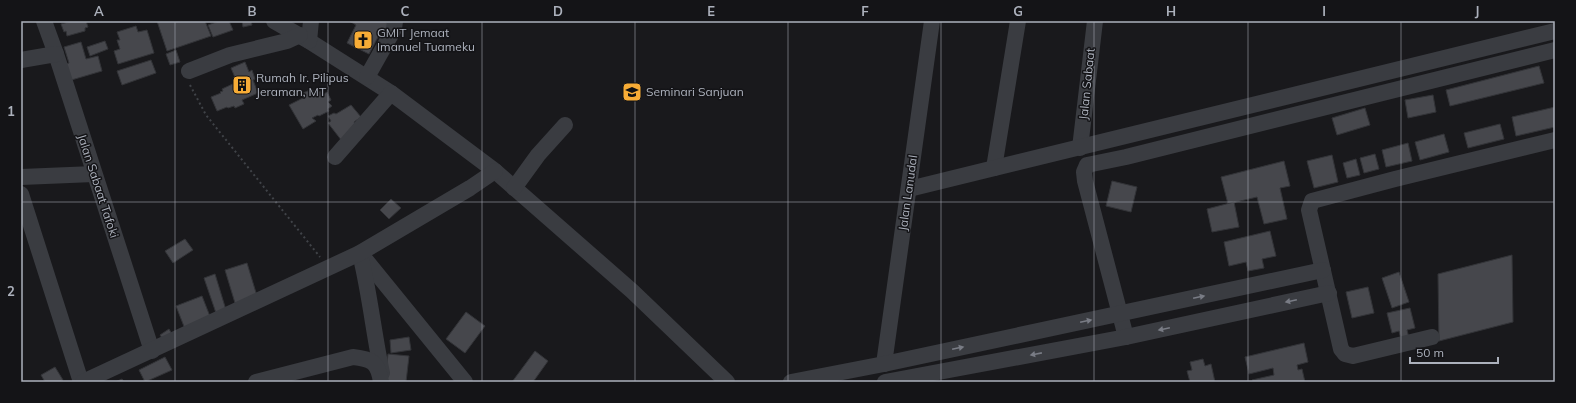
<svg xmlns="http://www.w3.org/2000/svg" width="1576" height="403" viewBox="0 0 1576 403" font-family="Mulish,sans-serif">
<rect width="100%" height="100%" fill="#19191c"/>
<g fill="#46474c" stroke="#333438">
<polygon points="72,21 86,21 88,27 85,28 85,31 67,36 66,31 64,32 61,24"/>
<polygon points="157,21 205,21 211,36 167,51"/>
<polygon points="219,21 229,21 233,30 213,37 208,25"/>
<polygon points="242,21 251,21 252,25 243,27"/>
<polygon points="352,21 384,21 390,24 383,37 379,35 369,54 347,43 356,25 351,22"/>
<polygon points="136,26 138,32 147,30 154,53 118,64 114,51 120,49 117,40 120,40 117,32"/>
<polygon points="105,41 108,49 90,56 87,47"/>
<polygon points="81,42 86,59 98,56 102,71 68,81 66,64 69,63 64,47"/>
<polygon points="176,50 180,62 170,65 166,54"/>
<polygon points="151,60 156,73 122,85 117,71"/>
<polygon points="245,62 249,72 252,70 255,79 253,80 258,93 242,100 244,104 235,108 234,106 228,108 227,107 217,111 211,97 221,93 220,92 223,91 222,89 237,82 231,68"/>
<polygon points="1539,66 1544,83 1450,106 1446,90"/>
<polygon points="312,89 316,94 322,90 324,94 327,92 331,100 328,102 332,106 328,109 329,111 319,116 318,115 312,118 316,121 303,129 289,105 303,98 301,94"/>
<polygon points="1433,95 1436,112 1408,118 1405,100"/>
<polygon points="351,105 361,117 354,122 357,127 342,141 328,123 331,121 328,116 334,113 336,114"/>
<polygon points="1555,107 1555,127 1516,136 1512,117"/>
<polygon points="1365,108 1370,125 1337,135 1332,118"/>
<polygon points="1500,124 1504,139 1468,148 1464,133"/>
<polygon points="1444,134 1449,152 1420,160 1415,142"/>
<polygon points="1408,143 1412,161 1386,167 1382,150"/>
<polygon points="1375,154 1379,169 1364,173 1360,158"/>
<polygon points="1332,155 1338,182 1314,188 1307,161"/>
<polygon points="1356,159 1360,175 1347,178 1343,163"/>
<polygon points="1284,161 1290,186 1280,188 1287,219 1264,224 1257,197 1228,204 1221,177"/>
<polygon points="1112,181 1137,187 1131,212 1106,206"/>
<polygon points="391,199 401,208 389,219 380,210"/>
<polygon points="1234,202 1239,227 1212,232 1207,209"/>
<polygon points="1270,231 1276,256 1262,259 1264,268 1248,271 1246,262 1229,266 1224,242"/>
<polygon points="185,239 193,250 173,263 165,251"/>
<polygon points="1512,255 1513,322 1439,341 1438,274"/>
<polygon points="247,263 257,296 235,303 225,270"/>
<polygon points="1399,272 1409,302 1392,308 1382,278"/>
<polygon points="215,274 226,310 216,313 204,278"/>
<polygon points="1368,287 1374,313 1352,318 1346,292"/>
<polygon points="202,296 211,319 185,329 176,306"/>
<polygon points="1410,308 1415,328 1407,330 1409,338 1401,340 1399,331 1392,333 1387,313"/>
<polygon points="466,312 485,326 465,353 446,339"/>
<polygon points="169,329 173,336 164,341 160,335"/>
<polygon points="409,337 411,350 391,353 390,340"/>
<polygon points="1304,343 1308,362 1297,365 1298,370 1302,369 1305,382 1253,382 1252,380 1274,375 1273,368 1249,374 1245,357"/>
<polygon points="535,351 548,361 533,382 512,382"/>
<polygon points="388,354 409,356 406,382 385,382"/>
<polygon points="165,357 172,370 145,382 139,370"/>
<polygon points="1203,359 1205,366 1211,364 1215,382 1190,382 1187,371 1192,370 1190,362"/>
<polygon points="55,367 63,380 60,382 45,382 41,375"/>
<polygon points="122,379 124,382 115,382"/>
</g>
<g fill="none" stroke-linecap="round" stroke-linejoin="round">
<polyline stroke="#404348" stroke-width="2" stroke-dasharray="2 3" stroke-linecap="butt" points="190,85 206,115 320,257"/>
<g stroke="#3a3c41" stroke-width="16">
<polyline points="44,21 56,54 152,351"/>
<polyline points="274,21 309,41 391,93"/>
<polyline points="309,41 311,21"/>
<polyline points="21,60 56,54"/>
<polyline points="189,71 230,55 287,41 300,35"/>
<polyline points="367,77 394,29 395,21"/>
<polyline points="1080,148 1095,21"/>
<polyline points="335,157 391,93 495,171 632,291 727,382"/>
<polyline points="994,168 1018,21"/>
<polyline points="21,177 94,174"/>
<polyline points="514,188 538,155 565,125"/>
<polyline points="909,189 1555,31"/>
<polyline points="21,194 81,382"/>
<polyline points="360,253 465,382"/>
<path d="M361,258C370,296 374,335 382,373"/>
<polyline points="1126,337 1085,181 1084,172 1087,165 1126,157 1555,50"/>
<polyline points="1432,337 1353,356 1345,354 1341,349 1309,210 1312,201 1395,179 1555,140"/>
<polyline points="884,364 932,21"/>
<polyline points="83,382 360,253 470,188 495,171"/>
<path d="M256,382L353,357C372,359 378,362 381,382"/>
<polyline points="791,382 884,364 1323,270"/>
<polyline points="885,382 1126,337 1329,293"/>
</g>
</g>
<defs><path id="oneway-solid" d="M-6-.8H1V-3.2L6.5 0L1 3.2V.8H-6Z"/></defs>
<g fill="#797c85">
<use href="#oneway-solid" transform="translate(1199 297) rotate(-12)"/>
<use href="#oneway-solid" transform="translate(1291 301) rotate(168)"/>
<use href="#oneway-solid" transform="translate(1086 321) rotate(-12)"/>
<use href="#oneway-solid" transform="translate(1164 329) rotate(168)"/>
<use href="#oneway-solid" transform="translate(958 348) rotate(-12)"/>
<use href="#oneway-solid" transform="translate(1036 354) rotate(169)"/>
</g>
<path fill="none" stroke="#acb1bc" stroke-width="1" stroke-opacity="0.55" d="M175,21V382M328,21V382M482,21V382M635,21V382M788,21V382M941,21V382M1094,21V382M1248,21V382M1401,21V382M21,202H1555"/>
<defs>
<g id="church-square" transform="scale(1)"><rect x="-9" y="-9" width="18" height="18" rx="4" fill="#f7ac36" stroke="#141417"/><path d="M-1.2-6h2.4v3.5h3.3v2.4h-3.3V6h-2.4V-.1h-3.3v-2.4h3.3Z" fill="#111"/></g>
<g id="building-square" transform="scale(1)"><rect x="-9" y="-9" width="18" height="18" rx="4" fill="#f7ac36" stroke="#141417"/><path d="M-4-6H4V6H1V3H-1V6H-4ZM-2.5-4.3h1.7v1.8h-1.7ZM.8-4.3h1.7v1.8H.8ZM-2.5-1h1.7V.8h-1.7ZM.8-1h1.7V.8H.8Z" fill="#111"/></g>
<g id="university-square" transform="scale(1)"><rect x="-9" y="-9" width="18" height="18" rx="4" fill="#f7ac36" stroke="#141417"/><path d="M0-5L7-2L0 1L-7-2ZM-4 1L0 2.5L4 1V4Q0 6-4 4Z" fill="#111"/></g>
</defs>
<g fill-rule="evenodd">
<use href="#church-square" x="363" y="40"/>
<use href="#building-square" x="242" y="85"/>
<use href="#university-square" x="632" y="92"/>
</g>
<g text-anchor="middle" stroke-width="3" stroke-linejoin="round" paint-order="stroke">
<g font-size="12" fill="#acb1bc" stroke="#141417" text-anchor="start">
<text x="377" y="37">GMIT Jemaat<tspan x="377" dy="14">Imanuel Tuameku</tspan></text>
<text x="256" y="82">Rumah Ir. Pilipus<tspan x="256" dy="14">Jeraman, MT</tspan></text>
<text x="646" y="96">Seminari Sanjuan</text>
</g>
<g font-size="12" fill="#acb1bc" stroke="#141417">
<text transform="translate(1087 84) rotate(-84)" y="4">Jalan Sabaat</text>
<text transform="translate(98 186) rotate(72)" y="4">Jalan Sabaat Tafoki</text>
<text transform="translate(908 193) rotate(-82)" y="4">Jalan Lanudal</text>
</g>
</g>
<rect width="1576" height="403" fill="none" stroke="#141417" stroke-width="44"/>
<path d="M1410 357v6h88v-6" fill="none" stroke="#acb1bc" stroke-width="2"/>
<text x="1416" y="357" font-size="12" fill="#acb1bc" stroke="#141417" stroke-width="3" paint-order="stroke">50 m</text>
<rect x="22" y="22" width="1532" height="359" fill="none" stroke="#acb1bc" stroke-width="1.5"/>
<g font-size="13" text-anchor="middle" font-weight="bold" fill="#acb1bc">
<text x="99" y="16">A</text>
<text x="252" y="16">B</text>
<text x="405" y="16">C</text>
<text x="558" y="16">D</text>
<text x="711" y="16">E</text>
<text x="865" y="16">F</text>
<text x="1018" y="16">G</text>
<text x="1171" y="16">H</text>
<text x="1324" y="16">I</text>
<text x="1477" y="16">J</text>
<text x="11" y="116">1</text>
<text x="11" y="296">2</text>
</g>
</svg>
